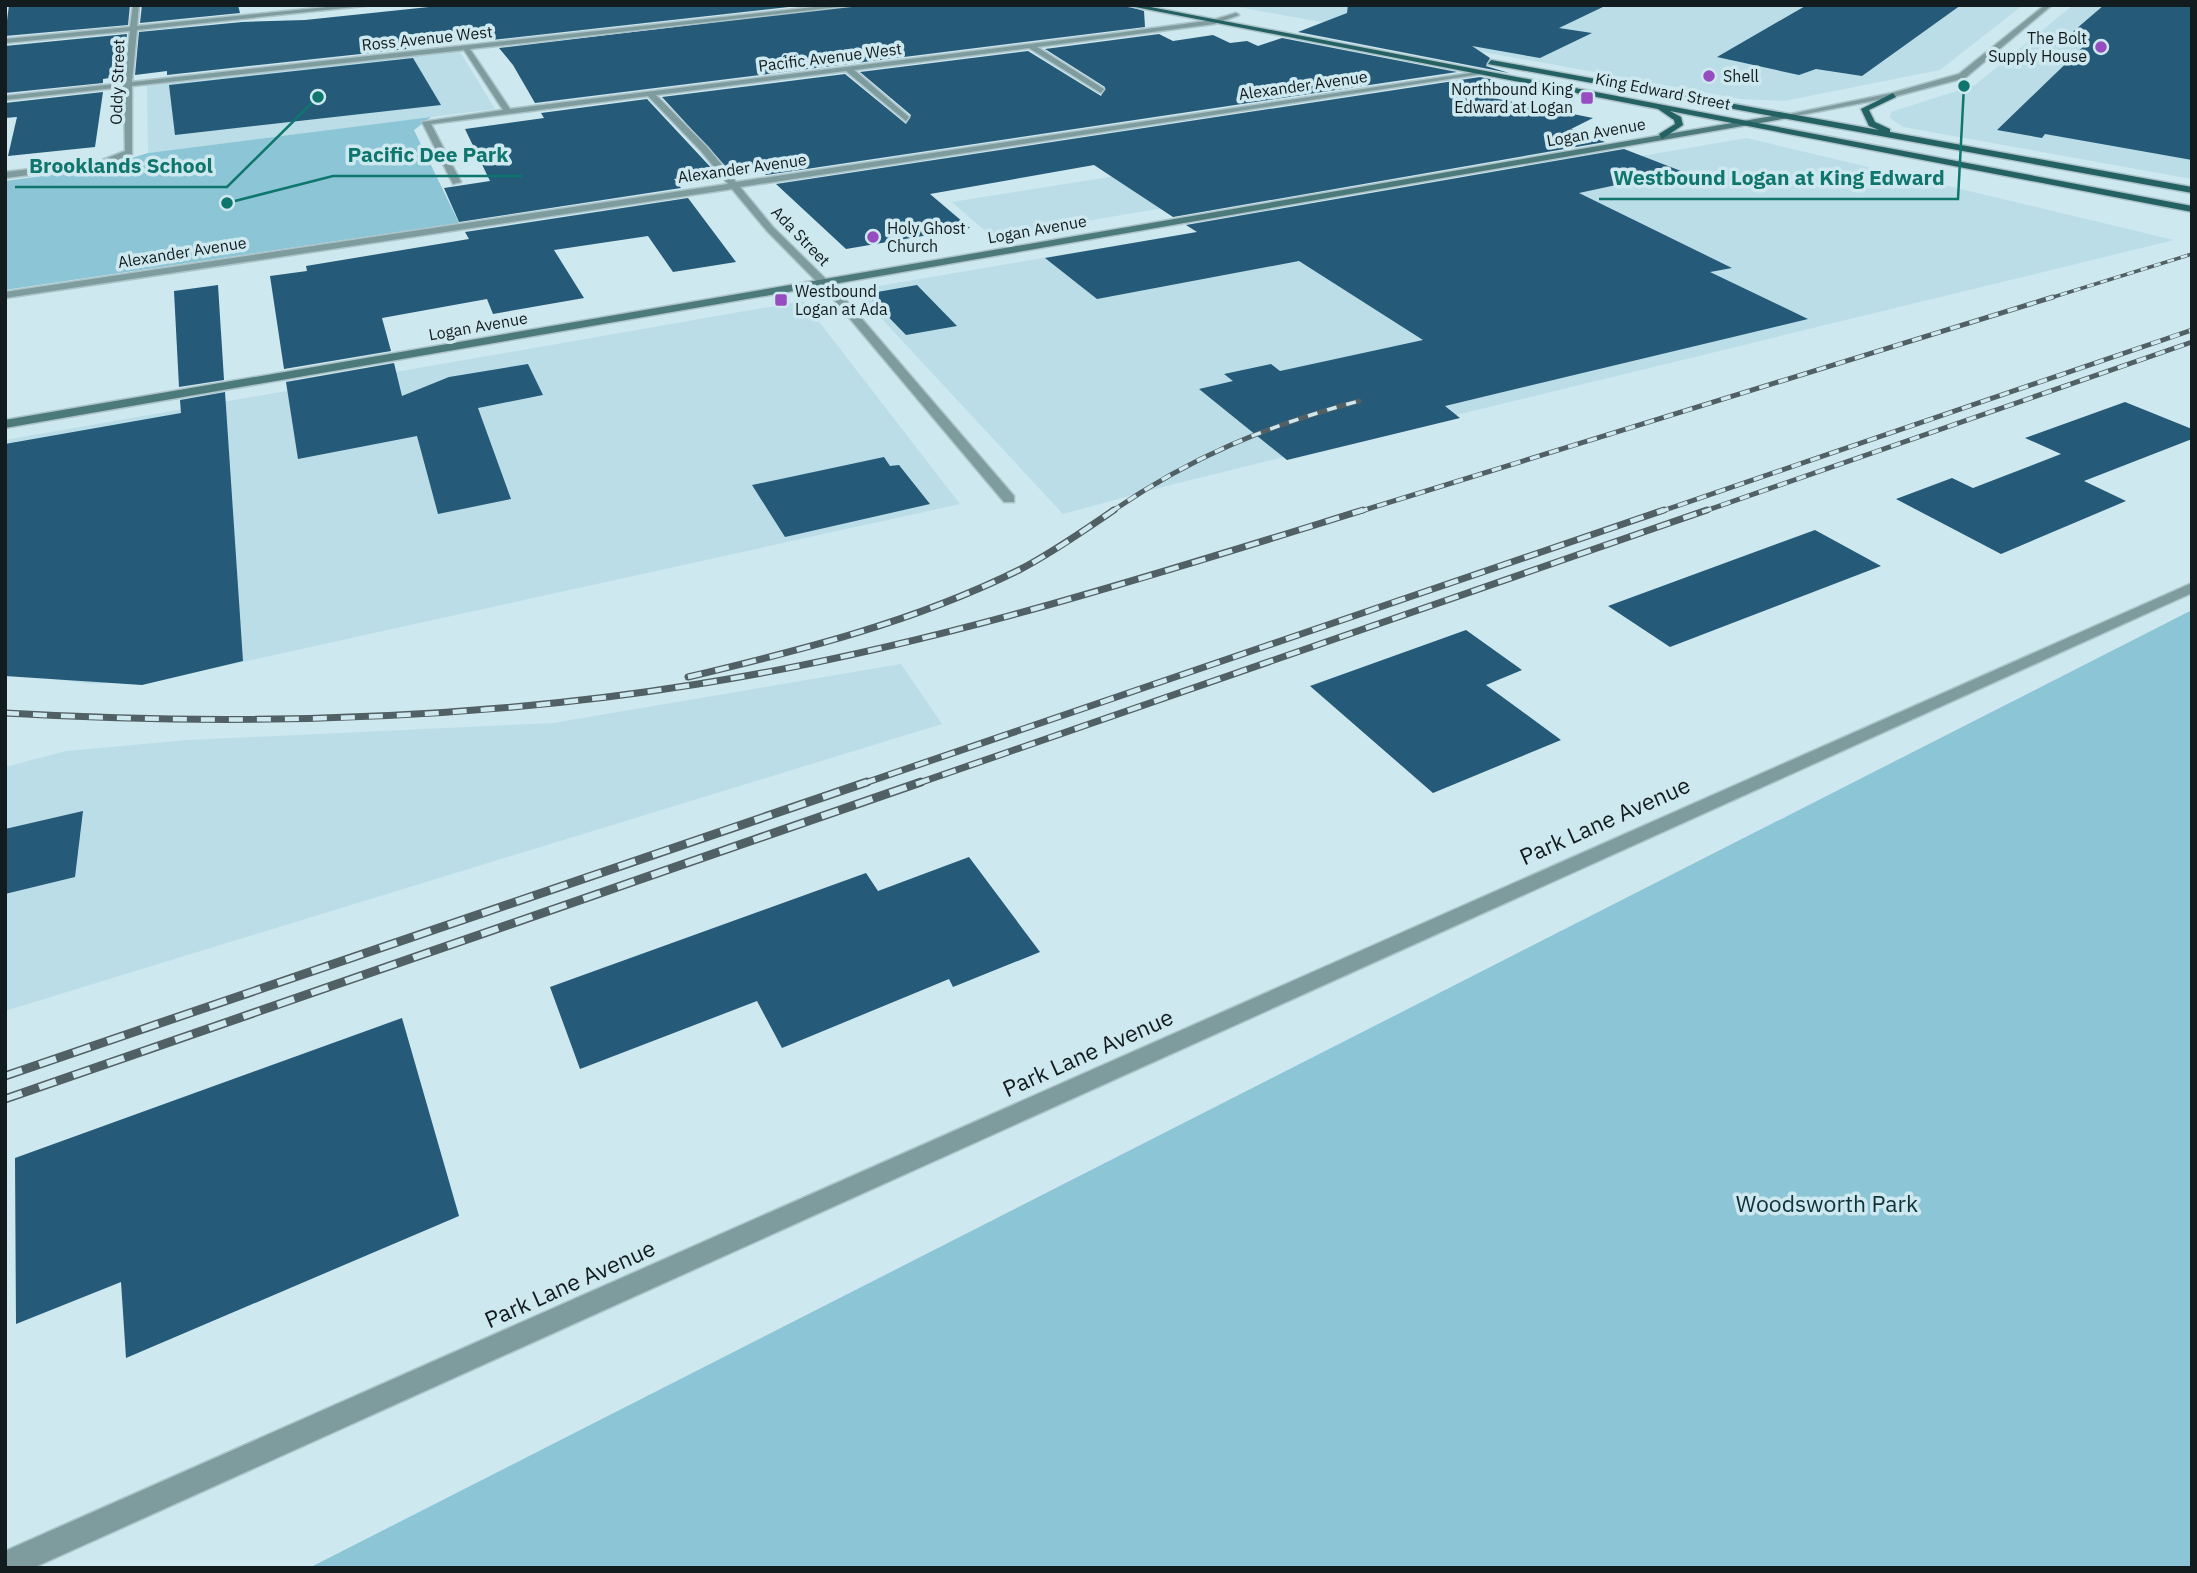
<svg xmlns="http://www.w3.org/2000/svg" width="2197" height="1573" viewBox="0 0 2197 1573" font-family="'IBM Plex Sans',sans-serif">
<rect width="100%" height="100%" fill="#cee8ef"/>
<g fill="#badde7">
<polygon points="1227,5 2023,5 1940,70 1784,101 1741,99"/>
<polygon points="2073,5 2192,5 2192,179 1903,127 1890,118 1891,112 1975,85"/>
<polygon points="459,50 495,109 148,153 147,86"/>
<polygon points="1493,116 1586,136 992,237 952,202"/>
<polygon points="1747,138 2174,240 1174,484 1063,514 855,290"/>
<polygon points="803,301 960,504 161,680 91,684 5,673 5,440"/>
<polygon points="901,664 942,724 5,1011 5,767 66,751 188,740 553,723"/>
</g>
<g fill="#8cc5d5">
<polygon points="431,117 414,130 459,223 5,290 5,181 95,169 148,153"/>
<polygon points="2192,610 2192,1568 309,1568"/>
</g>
<g fill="#255a78">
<polygon points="9,5 130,5 128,25 5,36"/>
<polygon points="142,5 238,5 240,13 140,23"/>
<polygon points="448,5 806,5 492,40 488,36 404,45 407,49 167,75 167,71 135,75 139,32 242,22 305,20"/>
<polygon points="858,5 1123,5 1144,11 1145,27 535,103 513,65 499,48"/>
<polygon points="1348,5 1607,5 1559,28 1592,33 1540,58 1472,46 1490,58 1486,66 1509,73 1298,32 1347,13"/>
<polygon points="1807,5 1961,5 1862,76 1816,69 1799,75 1717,57"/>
<polygon points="2104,5 2192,5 2192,160 2045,134 2042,138 1997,130 2084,46 2061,42"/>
<polygon points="127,34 122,76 103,79 103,83 5,93 5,46"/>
<polygon points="1159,34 1173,41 1213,35 1230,43 1247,41 1258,46 1282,38 1457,72 766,175 758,167 730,171 662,97 845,74 906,124 911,115 860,72 1028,51 1101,96 1105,87 1045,49"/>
<polygon points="413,58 441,105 175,135 169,85"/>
<polygon points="1480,77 1495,80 1468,93 1593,118 1571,129 1605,142 1173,217 1094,165 930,194 970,228 846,249 776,184"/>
<polygon points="103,92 95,147 8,156 17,117 5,118 5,103"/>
<polygon points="647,99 716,173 674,179 681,188 459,222 444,188 490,181 465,129 544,118 541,113"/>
<polygon points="1624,149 1681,171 1579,193 1732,268 1710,272 1808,319 1445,406 1460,418 1287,460 1199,389 1233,381 1224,374 1271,364 1280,371 1423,340 1299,261 1097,299 1045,258 1197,232 1186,225"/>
<polygon points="688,198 736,262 673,272 648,236 554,250 584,298 493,314 487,299 382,318 391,351 284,369 270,276 307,271 306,266 469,239 465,232"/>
<polygon points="218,285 224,380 179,387 174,291"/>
<polygon points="917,285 957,326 906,335 866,294"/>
<polygon points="394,363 402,396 449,377 528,364 543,395 478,408 511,499 438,514 417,436 298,459 286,382"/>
<polygon points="225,392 243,661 142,685 5,676 5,444 181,413 180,400"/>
<polygon points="2125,402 2192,429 2192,439 2084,481 2126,501 2001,554 1896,499 1952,478 1973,488 2061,454 2025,438"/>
<polygon points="884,457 890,466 899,465 930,504 785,537 752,485"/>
<polygon points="1815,530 1881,566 1670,647 1608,606"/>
<polygon points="1466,630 1522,670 1486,685 1561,740 1433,793 1310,686"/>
<polygon points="83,811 75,877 5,894 5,829"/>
<polygon points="969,857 1040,952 953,987 949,979 782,1048 757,1001 580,1069 550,987 866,873 878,891"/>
<polygon points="402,1018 459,1216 126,1358 121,1282 16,1324 15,1158"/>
</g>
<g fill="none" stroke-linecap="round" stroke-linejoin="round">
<g stroke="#acc3c9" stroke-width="3">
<g id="street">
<polygon points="133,5 139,5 137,26 347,5 373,5 137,30 132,82 832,5 856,5 470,49 510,109 1110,34 1213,20 1236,13 1239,15 1214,24 1037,47 1104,89 1101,93 1029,48 854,70 909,117 906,121 846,71 656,95 707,147 736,182 1484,71 1488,73 740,187 773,227 838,291 1014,496 1014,502 1004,502 830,295 767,231 732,189 5,298 5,292 728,184 701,151 648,96 431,124 461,182 453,184 422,122 503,110 464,50 132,86 132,154 102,166 5,178 5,172 100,161 125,151 124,87 5,100 5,96 124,83 130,31 5,43 5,39 130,27"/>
<polygon points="2045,5 2052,5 1965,78 1893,97 1785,118 1781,116 1892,93 1959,74"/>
<polygon points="2192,583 2192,593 33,1568 5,1568 5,1551"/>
</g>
</g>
<g stroke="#acc3c9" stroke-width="3">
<polygon id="secondary" points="1785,114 1788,118 5,428 5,420"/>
</g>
<g stroke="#acc3c9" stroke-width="3">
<g id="primary">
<polygon points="1125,5 1140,5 2192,206 2192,212 1670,111 1681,117 1683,125 1662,139 1659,134 1675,124 1674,120 1658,109"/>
<polygon points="1491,60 1879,130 1869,126 1861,109 1893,93 1896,97 1869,110 1875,122 1890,129 1890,132 2192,187 2192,193 1488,64"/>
</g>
</g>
<use href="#street" fill="#7e9c9d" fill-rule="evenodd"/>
<use href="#secondary" fill="#4c7a7b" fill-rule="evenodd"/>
<use href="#primary" fill="#236163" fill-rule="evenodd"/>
<g stroke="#516064" stroke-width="3.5">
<polyline id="rail-far3" points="2047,299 2192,254"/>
</g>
<g stroke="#516064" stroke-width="5">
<g id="rail-far2">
<path d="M1111,512C1191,457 1266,426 1359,401"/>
<polyline points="1358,512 2053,297"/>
<polyline points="1659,512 2192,330"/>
<polyline points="1702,512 2192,342"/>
</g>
</g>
<g stroke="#516064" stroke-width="7">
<g id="rail-far1">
<path d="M688,677C801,650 914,622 1019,570C1052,553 1083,531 1114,510"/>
<path d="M5,713C236,726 469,721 698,684C926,648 1144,578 1363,510"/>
<polyline points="862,784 1664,510"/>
<polyline points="916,784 1707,510"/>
</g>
</g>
<g stroke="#516064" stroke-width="9">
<g id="rail">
<polyline points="5,1076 867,782"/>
<polyline points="5,1099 921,782"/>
</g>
</g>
<use href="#rail-far3" stroke="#cee8ef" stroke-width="2.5" stroke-dasharray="7" stroke-linecap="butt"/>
<use href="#rail-far2" stroke="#cee8ef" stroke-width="3.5" stroke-dasharray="10" stroke-linecap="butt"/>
<use href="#rail-far1" stroke="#cee8ef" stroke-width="4.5" stroke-dasharray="14" stroke-linecap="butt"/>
<use href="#rail" stroke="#cee8ef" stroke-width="6" stroke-dasharray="18" stroke-linecap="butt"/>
</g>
<g fill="#974dc0" stroke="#cee8ef" stroke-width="2.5">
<circle cx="2101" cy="47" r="7"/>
<circle cx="1709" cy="76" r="7"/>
<rect x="1580" y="91" width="14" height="14" rx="3.5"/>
<circle cx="873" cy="237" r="7"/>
<rect x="774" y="293" width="14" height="14" rx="3.5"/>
</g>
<g text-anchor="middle" stroke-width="7" stroke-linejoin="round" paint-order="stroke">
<g font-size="16" fill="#121c1e" stroke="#cee8ef">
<text transform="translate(427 38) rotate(-6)" y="6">Ross Avenue West</text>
<text transform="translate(830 57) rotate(-7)" y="6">Pacific Avenue West</text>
<text transform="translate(117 82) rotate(-88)" y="6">Oddy Street</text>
<text transform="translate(1303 85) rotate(-8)" y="6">Alexander Avenue</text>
<text transform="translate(1663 91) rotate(11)" y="6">King Edward Street</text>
<text transform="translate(1596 132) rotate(-10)" y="6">Logan Avenue</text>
<text transform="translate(742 168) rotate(-8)" y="6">Alexander Avenue</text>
<text transform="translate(1037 229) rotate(-10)" y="6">Logan Avenue</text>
<text transform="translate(801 236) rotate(46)" y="6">Ada Street</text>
<text transform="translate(182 252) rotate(-9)" y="6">Alexander Avenue</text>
<text transform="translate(478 326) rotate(-10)" y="6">Logan Avenue</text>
</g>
<g font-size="16" fill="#121c1e" stroke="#cee8ef" text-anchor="start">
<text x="2087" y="44" text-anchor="end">The Bolt<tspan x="2087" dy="18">Supply House</tspan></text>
<text x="1723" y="82">Shell</text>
<text x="1573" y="95" text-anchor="end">Northbound King<tspan x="1573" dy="18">Edward at Logan</tspan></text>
<text x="887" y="234">Holy Ghost<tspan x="887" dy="18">Church</tspan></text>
<text x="795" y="297">Westbound<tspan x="795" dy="18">Logan at Ada</tspan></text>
</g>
<g font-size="23" fill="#121c1e" stroke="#cee8ef">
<text transform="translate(1605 821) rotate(-24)" y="8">Park Lane Avenue</text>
<text transform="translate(1088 1053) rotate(-24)" y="8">Park Lane Avenue</text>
<text transform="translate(570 1284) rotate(-24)" y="8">Park Lane Avenue</text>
</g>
<g font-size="23" fill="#0f3139" stroke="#cee8ef">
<text x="1827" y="1212">Woodsworth Park</text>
</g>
</g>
<path fill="none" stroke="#0f766e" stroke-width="2.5" d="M227 203L333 176H522M318 97L227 187H15M1964 86L1958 199H1599"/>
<g fill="#0f766e" stroke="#cee8ef" stroke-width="2.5">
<circle cx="227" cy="203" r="7"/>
<circle cx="318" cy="97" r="7"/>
<circle cx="1964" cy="86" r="7"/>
</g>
<g font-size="21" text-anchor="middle" font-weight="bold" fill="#0f766e" stroke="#cee8ef" stroke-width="7" stroke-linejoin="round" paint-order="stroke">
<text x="428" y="162">Pacific Dee Park</text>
<text x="121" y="173">Brooklands School</text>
<text x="1779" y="185">Westbound Logan at King Edward</text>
</g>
<rect width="2197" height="1573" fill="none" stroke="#121c1e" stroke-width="14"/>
</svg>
